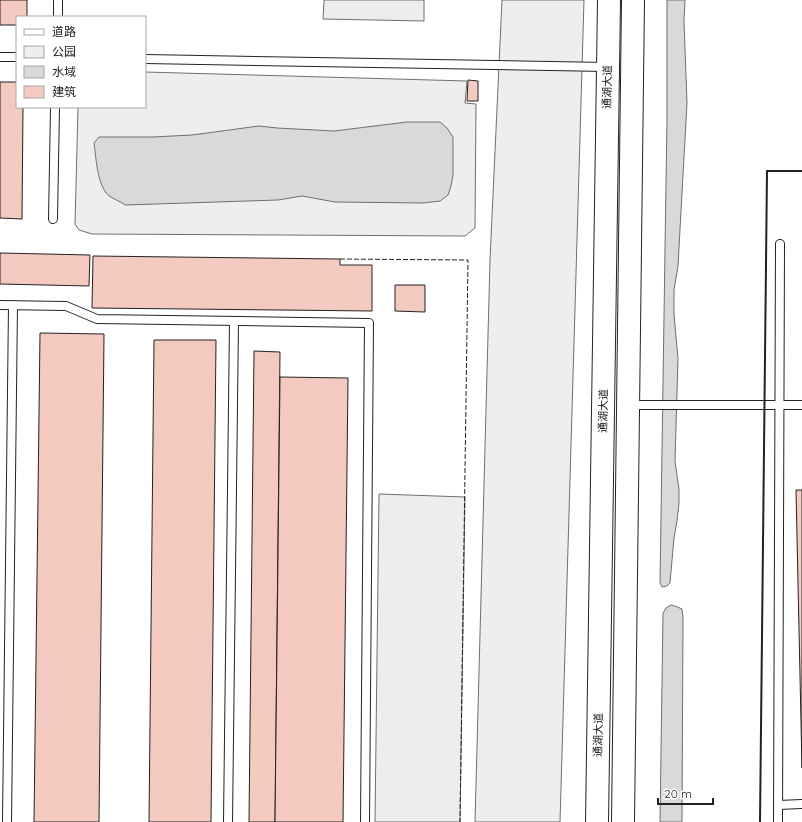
<svg xmlns="http://www.w3.org/2000/svg" width="802" height="822" viewBox="0 0 802 822" font-family="Quicksand,'Noto Sans SC',sans-serif">
<rect width="100%" height="100%" fill="#fff"/>
<g fill="#eee" stroke="#6f6f6f">
<polygon points="502,0 584,0 560,822 475,822 490,260"/>
<polygon points="145,72 467,81 465,103 476,104 475,228 465,236 92,234 79,230 75,224 78,107 145,107"/>
</g>
<g fill="#ededed" stroke="#6f6f6f">
<polygon points="324,0 424,0 424,21 323,19"/>
<polygon points="379,494 465,497 460,822 375,822"/>
</g>
<g fill="#d9d9d9" stroke="#6f6f6f">
<polygon points="667,0 685,0 684,21 687,103 678,266 674,290 674,314 678,359 675,461 679,489 679,503 677,521 674,538 670,583 667,586 662,587 660,583 667,117"/>
<path d="M407,122H440L447,128L453,137V175L451,186L448,195L440,201L423,203L335,202L302,196L278,200L125,205C120,201 110,198 106,193C97,181 96,157 94,143L99,137H153L192,135L259,126L277,128L334,131Z"/>
<polygon points="671,605 675,606 682,609 683,618 682,822 660,822 663,613 666,608"/>
</g>
<g fill="#f3c9c0" stroke="#222">
<polygon points="0,0 27,0 27,17 17,17 17,25 0,25"/>
<polygon points="468,80 478,81 478,101 467,101"/>
<polygon points="0,82 17,82 17,107 23,107 22,219 0,218"/>
<polygon points="0,253 90,255 89,286 0,284"/>
<polygon points="93,256 340,259 340,265 372,265 372,311 92,308"/>
<polygon points="395,285 425,285 425,312 395,311"/>
<polygon points="40,333 104,334 99,822 34,822"/>
<polygon points="154,340 216,340 211,822 149,822"/>
<polygon points="254,351 280,352 275,822 249,822"/>
<polygon points="280,377 348,378 343,822 275,822"/>
<polygon points="796,490 802,490 802,768"/>
</g>
<g fill="none" stroke-linecap="round" stroke-linejoin="round">
<g stroke="#222" stroke-width="10">
<g id="lane">
<polyline points="58,17 58,0"/>
<polyline points="0,57 17,57"/>
<polyline points="145,59 607,67"/>
<polyline points="53,219 55,107"/>
<polyline points="0,305 66,306 97,319 369,323 365,822"/>
<polyline points="629,405 802,405"/>
<polyline points="778,805 802,804"/>
<polyline points="7,822 13,305"/>
<polyline points="228,822 234,321"/>
<polyline points="778,822 780,244"/>
</g>
</g>
<g stroke="#222" stroke-width="24">
<g id="primary">
<polyline points="597,822 609,0"/>
<polyline points="623,822 633,0"/>
</g>
</g>
<use href="#lane" stroke="#fff" stroke-width="8"/>
<use href="#primary" stroke="#fff" stroke-width="22"/>
<polyline stroke="#222" stroke-width="1" stroke-dasharray="5 2" stroke-linecap="butt" points="340,259 468,260 460,822"/>
<polyline stroke="#222" stroke-width="2" points="760,822 767,171 802,171"/>
</g>
<g text-anchor="middle" stroke-width="3" stroke-linejoin="round" paint-order="stroke">
<g font-size="11" fill="#222" stroke="#fff">
<text transform="translate(607 87) rotate(-89)" y="4">通湖大道</text>
<text transform="translate(603 411) rotate(-89)" y="4">通湖大道</text>
<text transform="translate(598 735) rotate(-89)" y="4">通湖大道</text>
</g>
</g>
<rect x="16" y="16" width="130" height="92" fill="#ffffff" stroke="#a7a7a7"/>
<rect x="24" y="29" width="20" height="6" fill="#ffffff" stroke="#a7a7a7"/>
<text x="52" y="36" font-size="12" fill="#222222">道路</text>
<rect x="24" y="46" width="20" height="12" fill="#eeeeee" stroke="#a7a7a7"/>
<text x="52" y="56" font-size="12" fill="#222222">公园</text>
<rect x="24" y="66" width="20" height="12" fill="#d9d9d9" stroke="#a7a7a7"/>
<text x="52" y="76" font-size="12" fill="#222222">水域</text>
<rect x="24" y="86" width="20" height="12" fill="#f3c9c0" stroke="#a7a7a7"/>
<text x="52" y="96" font-size="12" fill="#222222">建筑</text>
<path d="M658 798v6h55v-6" fill="none" stroke="#222222" stroke-width="2"/>
<text x="664" y="798" font-size="12" fill="#222222" stroke="#ffffff" stroke-width="3" paint-order="stroke">20 m</text>
</svg>
